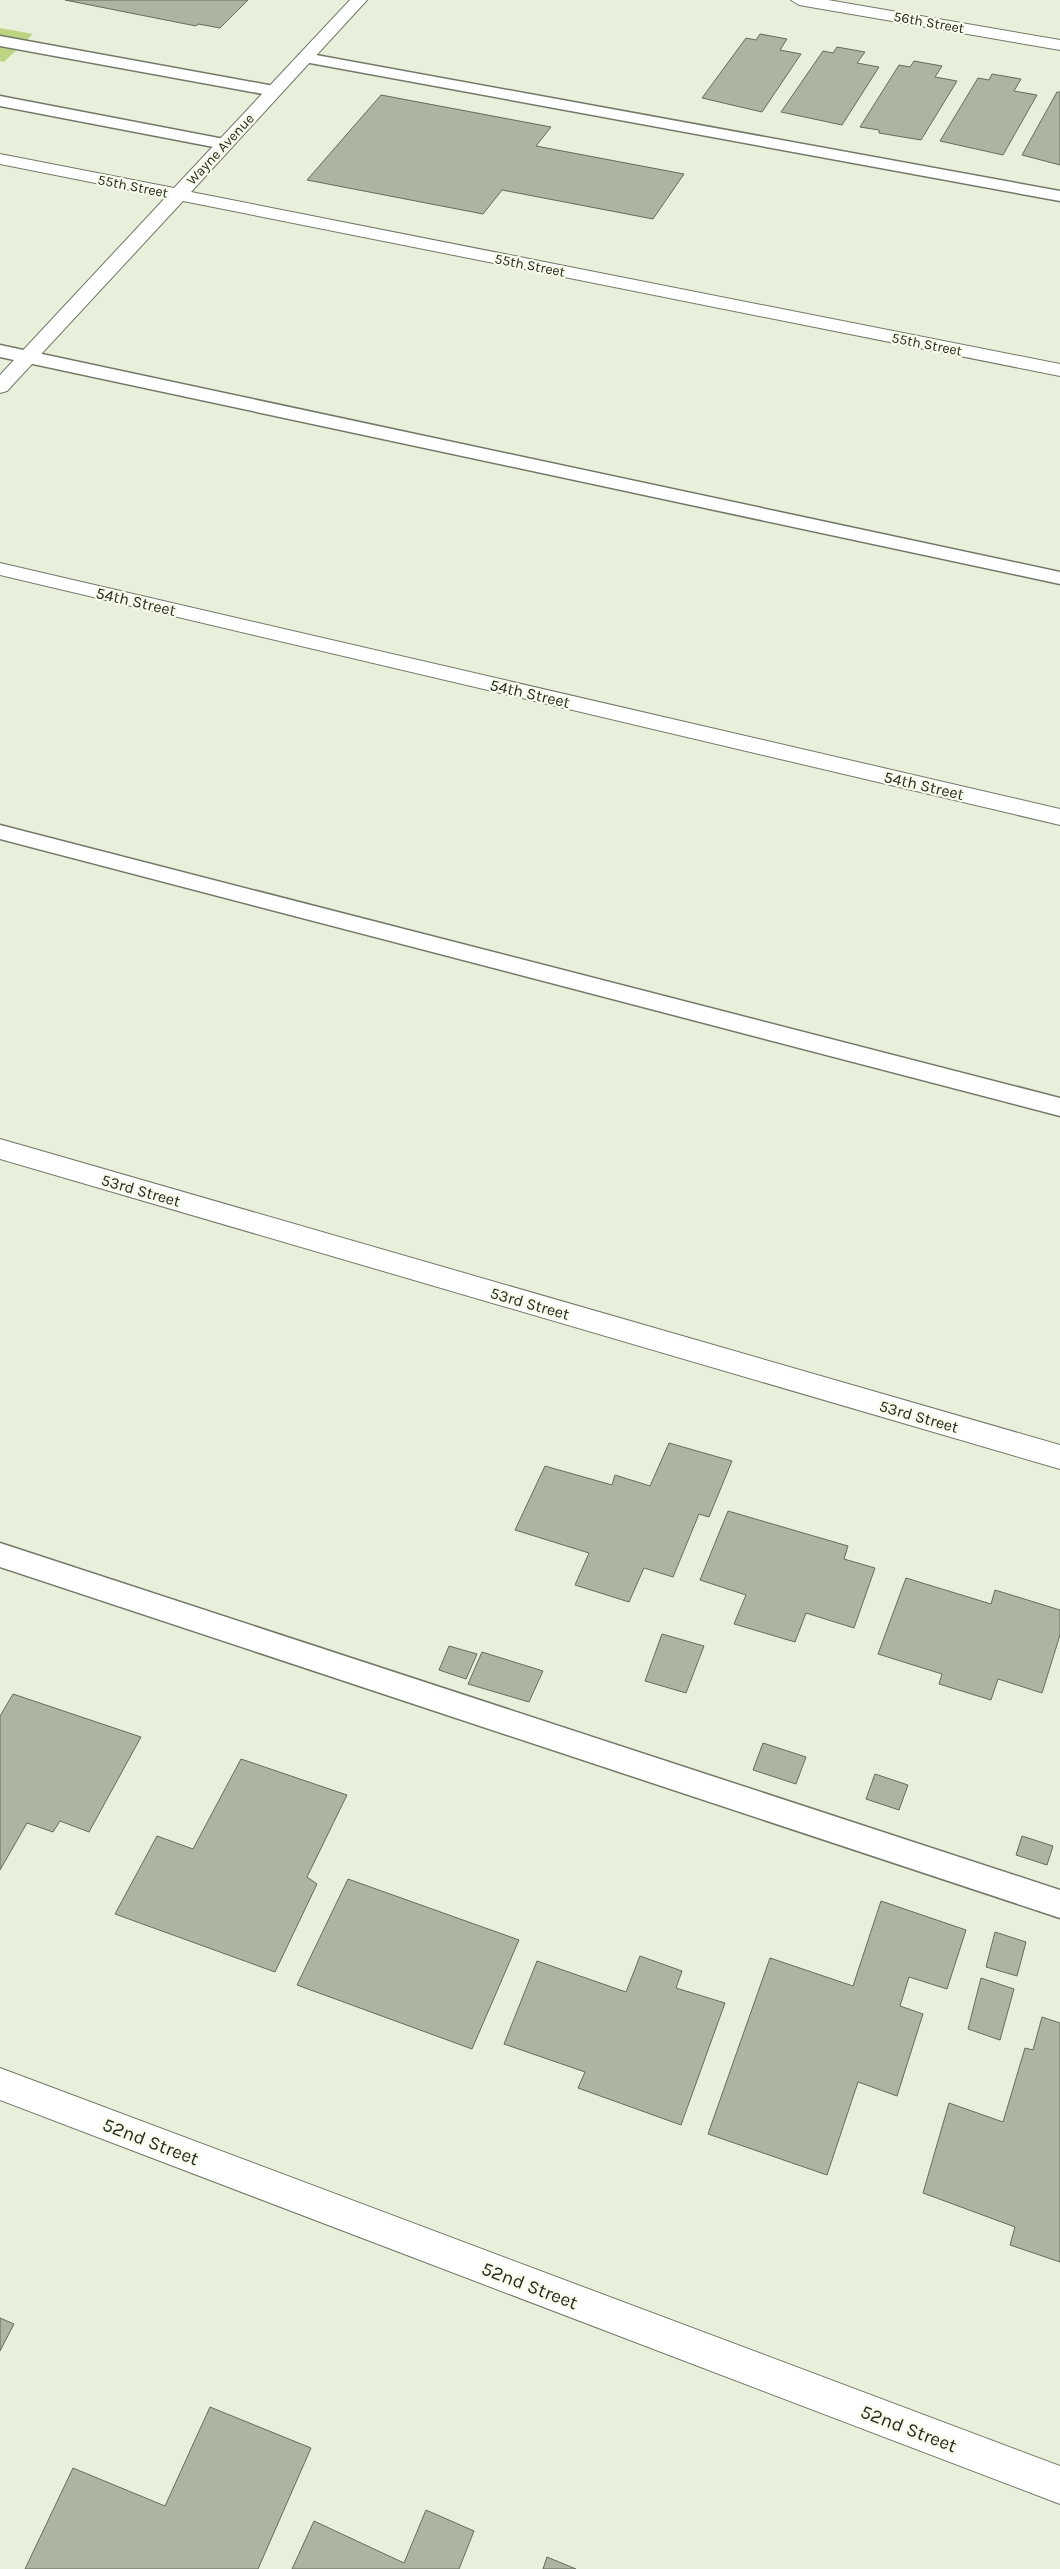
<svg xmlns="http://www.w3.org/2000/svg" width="1060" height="2569" viewBox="0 0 1060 2569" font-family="Karla,sans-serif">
<rect width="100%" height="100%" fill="#e8efdb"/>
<polygon fill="#bdd583" points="0,28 33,34 4,62 0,61"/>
<g fill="#adb4a1" stroke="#666c5a">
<polygon points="65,0 248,0 220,28 198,24 196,26"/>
<polygon points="760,34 787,39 780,50 801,54 762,112 702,98 746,38 756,40"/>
<polygon points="837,47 865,52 857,63 879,67 842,125 781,112 823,51 833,53"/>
<polygon points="914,61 942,66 935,77 957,81 921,140 879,133 879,130 860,127 899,65 910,67"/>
<polygon points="992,74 1021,79 1014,91 1037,95 1003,155 940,141 978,78 989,80"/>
<polygon points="1057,92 1060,92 1060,165 1022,155"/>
<polygon points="381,95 551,127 536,146 684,174 653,219 502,190 483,214 307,180"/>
<polygon points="669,1443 732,1461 709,1517 699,1514 673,1577 644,1568 629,1602 575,1585 589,1553 515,1530 545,1466 612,1485 615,1475 650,1486"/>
<polygon points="728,1511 848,1546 844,1559 875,1568 854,1628 806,1613 795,1642 734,1624 746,1595 700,1580"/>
<polygon points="906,1578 991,1604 995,1590 1060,1610 1060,1635 1042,1693 998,1679 991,1700 939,1684 942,1674 878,1654"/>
<polygon points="662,1634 704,1646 686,1693 645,1681"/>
<polygon points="449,1646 477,1654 466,1679 439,1670"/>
<polygon points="482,1652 543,1671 529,1702 468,1684"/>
<polygon points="13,1694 141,1737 89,1832 60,1821 53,1832 27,1823 0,1870 0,1716"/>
<polygon points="763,1743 806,1757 796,1784 753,1770"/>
<polygon points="241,1759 347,1795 307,1877 317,1884 275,1972 115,1914 157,1836 193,1849"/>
<polygon points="875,1774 908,1785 899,1810 866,1799"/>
<polygon points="1022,1836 1053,1846 1047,1865 1016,1855"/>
<polygon points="348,1879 519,1940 472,2049 297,1985"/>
<polygon points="881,1901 966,1930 947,1989 909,1977 900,2006 923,2014 897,2096 858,2082 827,2175 708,2134 770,1958 853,1986"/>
<polygon points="995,1932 1026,1942 1017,1976 986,1967"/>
<polygon points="640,1956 682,1971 676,1988 725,2003 681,2125 578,2088 585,2072 504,2044 537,1961 626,1992"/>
<polygon points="981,1978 1014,1989 1000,2040 968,2029"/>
<polygon points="1042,2017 1060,2023 1060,2262 1010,2245 1015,2227 923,2193 949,2103 1003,2122 1025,2048 1033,2050"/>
<polygon points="0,2318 14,2324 0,2351"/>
<polygon points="210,2407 311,2448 258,2569 25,2569 73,2468 165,2506"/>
<polygon points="426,2510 474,2531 459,2569 292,2569 314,2521 404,2563"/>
<polygon points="547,2557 576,2569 543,2569"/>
</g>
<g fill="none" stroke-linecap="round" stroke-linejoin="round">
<g stroke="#727867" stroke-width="3">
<g id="service">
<polygon points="0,36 274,86 282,91 274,96 0,46"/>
<polygon points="305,53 1060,191 1060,201 299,61 297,58 299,55"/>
<polygon points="0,96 224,139 230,140 233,144 230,148 224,149 0,106"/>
<polygon points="0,345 1060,572 1060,584 0,357"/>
<polygon points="0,825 1060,1098 1060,1116 0,839"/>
<polygon points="0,1543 1060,1890 1060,1918 0,1567"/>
</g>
</g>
<g stroke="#727867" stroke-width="2">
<g id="minor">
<polygon points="350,0 367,0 191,192 1060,364 1060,376 183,201 7,391 0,393 0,375 166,197 0,164 0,154 174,188"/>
<polygon points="791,0 828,0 1060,40 1060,50 799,5"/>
<polygon points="0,1139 1060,1445 1060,1469 0,1159"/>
<polygon points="0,2068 1060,2466 1060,2504 0,2100"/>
</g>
</g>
<g stroke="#727867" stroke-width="2">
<polygon id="tertiary" points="0,563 1060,809 1060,825 0,575"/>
</g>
<use href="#service" fill="#fff" fill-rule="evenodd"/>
<use href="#minor" fill="#fff" fill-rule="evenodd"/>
<use href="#tertiary" fill="#fff" fill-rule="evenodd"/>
</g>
<g text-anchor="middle" stroke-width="4.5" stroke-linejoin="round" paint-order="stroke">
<g font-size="14" fill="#272a22" stroke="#f6fce9">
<text transform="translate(929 22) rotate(10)" y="5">56th Street</text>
<text transform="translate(220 149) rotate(-47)" y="5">Wayne Avenue</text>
<text transform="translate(133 186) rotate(11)" y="5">55th Street</text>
<text transform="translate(530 265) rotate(11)" y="5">55th Street</text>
<text transform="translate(927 344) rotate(11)" y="5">55th Street</text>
</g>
<g font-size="16" fill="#272a22" stroke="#f6fce9">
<text transform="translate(136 601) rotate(13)" y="6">54th Street</text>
<text transform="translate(530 693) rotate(13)" y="6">54th Street</text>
<text transform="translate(924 785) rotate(13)" y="6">54th Street</text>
<text transform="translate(141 1190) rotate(16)" y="6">53rd Street</text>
<text transform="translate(530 1303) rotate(16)" y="6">53rd Street</text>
<text transform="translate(919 1416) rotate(16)" y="6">53rd Street</text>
</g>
<g font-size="19" fill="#272a22" stroke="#f6fce9">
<text transform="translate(151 2141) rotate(21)" y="7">52nd Street</text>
<text transform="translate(530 2285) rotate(21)" y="7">52nd Street</text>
<text transform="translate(909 2428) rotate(21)" y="7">52nd Street</text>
</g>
</g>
</svg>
